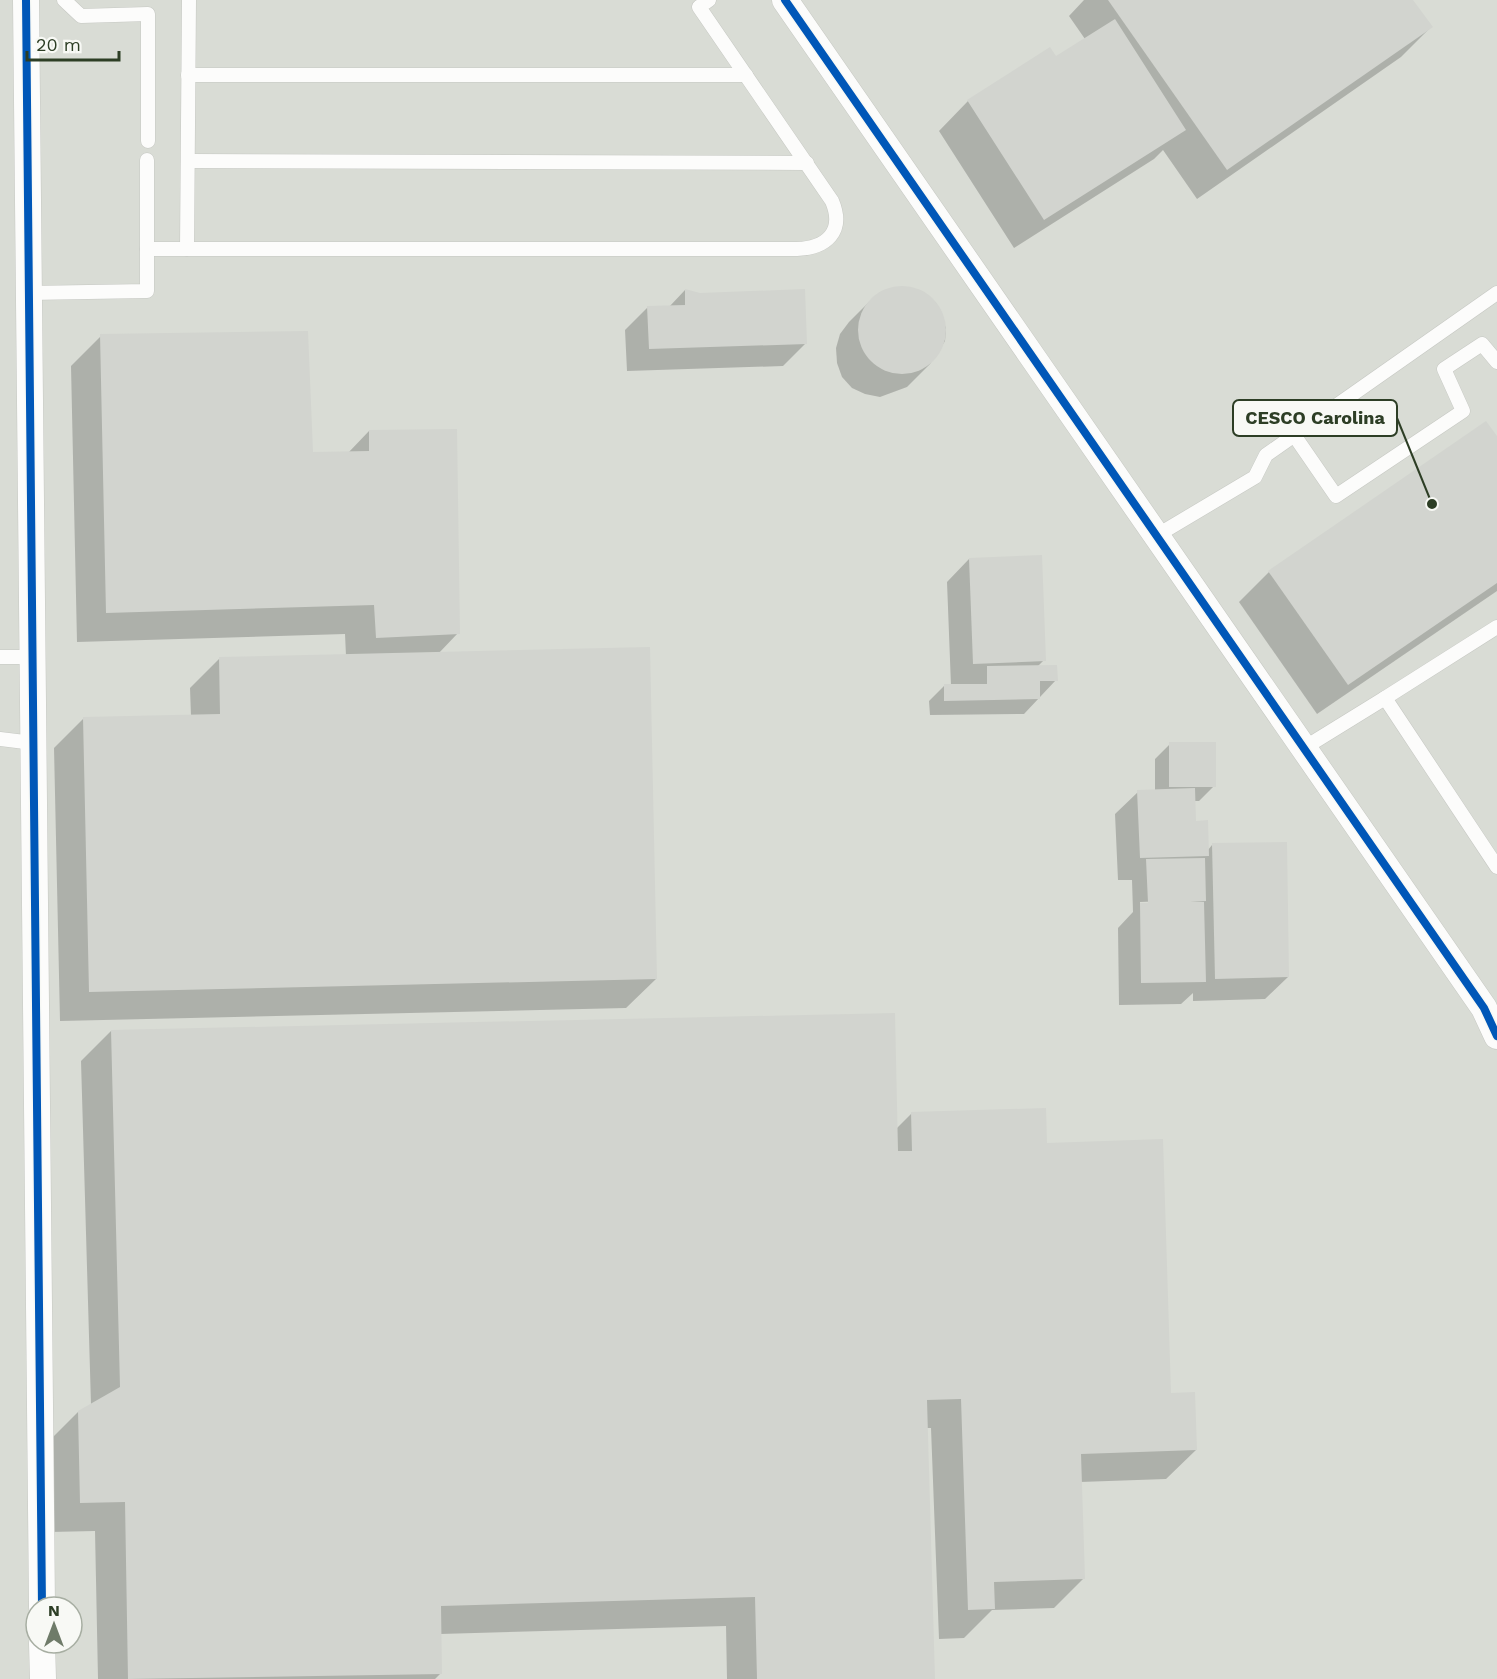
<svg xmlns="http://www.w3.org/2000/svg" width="1497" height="1679" viewBox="0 0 1497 1679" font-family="'Work Sans',sans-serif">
<rect width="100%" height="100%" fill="#e9ebe6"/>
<path fill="#d9dcd5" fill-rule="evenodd" d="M0,0H1497V1679H0ZM36,1607H72V1643H36Z"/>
<g fill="#0003" fill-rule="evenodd">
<polygon points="1084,0 1411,0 1431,27 1401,57 1197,199 1163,150 1154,159 1014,248 939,131 968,101 1055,58 1085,39 1069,16"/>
<polygon points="900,287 914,289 936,303 946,328 945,341 930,364 907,387 880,397 865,394 852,388 842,377 837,363 836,348 840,334 849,322 873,298 885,291"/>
<polygon points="685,290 806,343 783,366 627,371 625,330 648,307 669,307"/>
<polygon points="101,336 311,453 348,453 369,431 458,633 438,654 656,979 626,1008 60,1021 54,748 84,718 191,716 190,688 220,658 346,656 345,634 77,642 71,366"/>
<polygon points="1497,439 1497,591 1317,714 1239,602 1269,572"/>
<polygon points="969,559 1044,660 1038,666 1056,680 1024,714 930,715 929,701 944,686 951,686 947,582"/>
<path d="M1170,744L1214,786L1199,801H1194L1195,822L1208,850L1212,845L1288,977L1265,999L1193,1001V993L1181,1004L1119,1005L1118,928L1133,912L1132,880H1118L1115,814L1138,792L1155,791V759ZM1191,900V903L1140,905V902Z"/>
<polygon points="111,1031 896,1129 912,1113 1046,1144 1196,1450 1166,1479 1080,1482 1084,1578 1054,1608 992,1610 964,1638 939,1639 931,1428 926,1428 933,1679 727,1679 726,1626 440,1634 441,1673 435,1679 98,1679 95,1531 50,1532 48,1442 78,1412 91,1405 81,1061"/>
</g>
<g fill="#d2d4cf">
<polygon points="1108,0 1413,0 1433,27 1227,170"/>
<polygon points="1115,19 1186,130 1044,220 967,100 1050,47 1056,56"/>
<circle cx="902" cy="330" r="44"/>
<polygon points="685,289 700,293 805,289 807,344 649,349 647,306 685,305"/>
<polygon points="308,331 313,452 369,451 369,430 457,429 460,634 376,638 374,605 106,613 100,334"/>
<polygon points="1486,421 1497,436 1497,583 1348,685 1268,571"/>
<polygon points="1042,555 1046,661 973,664 969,558"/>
<polygon points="650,647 657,979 89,992 83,717 220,714 219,657"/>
<polygon points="1057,665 1058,681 1040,681 1040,699 944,701 944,684 987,684 987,666"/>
<rect x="1169" y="742" width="47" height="45"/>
<polygon points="1195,788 1196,821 1208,820 1209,856 1140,858 1137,790"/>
<polygon points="1287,842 1289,977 1215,979 1212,843"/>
<polygon points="1205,858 1206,901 1190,902 1204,902 1206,982 1141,983 1140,903 1148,903 1146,859"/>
<polygon points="895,1013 898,1151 912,1151 911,1112 1046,1108 1047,1143 1163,1139 1171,1393 1195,1392 1197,1450 1081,1454 1085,1579 994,1582 995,1609 968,1610 961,1399 927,1400 935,1679 757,1679 755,1597 441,1606 442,1674 128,1679 125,1502 80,1503 78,1411 120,1387 111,1030"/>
</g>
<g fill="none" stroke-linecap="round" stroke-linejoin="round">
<g stroke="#c6c8c3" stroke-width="15">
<g id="service">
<polyline points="64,0 81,16 148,14 148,141"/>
<polyline points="188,75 746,75"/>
<path d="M147,160V249H797C826,248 845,232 832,201L699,7L709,0"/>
<polyline points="188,161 807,163"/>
<polyline points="187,249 189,0"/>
<polyline points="29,293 147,291 147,249"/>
<polyline points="1294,435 1336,496 1463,411 1444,369 1482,344 1497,362"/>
<polyline points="1156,536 1255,477 1266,455 1497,293"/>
<polyline points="0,657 32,657"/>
<polyline points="1385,698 1497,627"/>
<polyline points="0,739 33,743"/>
<polyline points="1304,748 1385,698 1497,867"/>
</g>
</g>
<g stroke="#c6c8c3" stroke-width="27">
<g id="minor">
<polyline points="26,0 42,1607"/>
<polyline points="785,0 1484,1008 1497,1036"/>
<polyline points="42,1643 43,1679"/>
</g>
</g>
<use href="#service" stroke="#fcfcfb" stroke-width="14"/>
<use href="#minor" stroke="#fcfcfb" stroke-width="26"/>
<g stroke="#f8f9f5" stroke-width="11">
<g id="cycleway">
<polyline points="26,0 42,1607"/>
<polyline points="785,0 1484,1008 1497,1036"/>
</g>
</g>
<use href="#cycleway" stroke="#0057b8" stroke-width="8"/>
</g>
<path fill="none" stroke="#2d3e25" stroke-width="2" d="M1432 504L1397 418"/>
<circle fill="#2d3e25" stroke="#f8f9f5" stroke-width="2" cx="1432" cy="504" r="6"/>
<rect fill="#f8f9f5" stroke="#2d3e25" stroke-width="2" x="1233" y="400" width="164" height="36" rx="6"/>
<g font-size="18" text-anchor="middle" font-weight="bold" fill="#2d3e25">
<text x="1315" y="424">CESCO Carolina</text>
</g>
<g transform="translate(54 1625)"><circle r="28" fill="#f8f9f5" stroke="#a7aea2" stroke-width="1.5"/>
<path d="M0-4.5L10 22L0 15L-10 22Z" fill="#6f7b69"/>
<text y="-9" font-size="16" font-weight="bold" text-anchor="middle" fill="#2d3e25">N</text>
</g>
<path d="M27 51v9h92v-9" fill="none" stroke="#2d3e25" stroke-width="3"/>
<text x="36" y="51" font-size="18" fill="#2d3e25" stroke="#f8f9f5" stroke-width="4.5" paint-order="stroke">20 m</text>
</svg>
